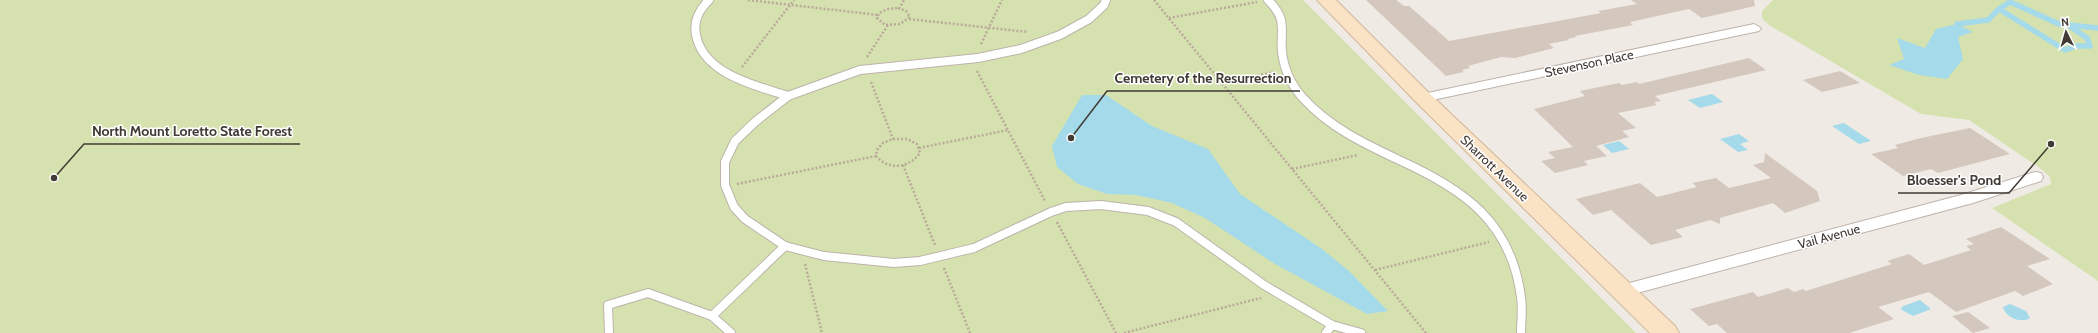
<svg xmlns="http://www.w3.org/2000/svg" width="2098" height="333" viewBox="0 0 2098 333" font-family="Cabin,sans-serif">
<rect width="100%" height="100%" fill="#f0eae4"/>
<g fill="#d5e2af">
<polygon points="0,0 1303,0 1636,333 0,333"/>
<polygon points="1773,0 2098,0 2098,281 1992,208 2051,184 2050,177 2040,168 1969,120 1921,114 1769,25 1762,18 1762,11"/>
</g>
<g fill="#a4dae9">
<polygon points="1957,24 1973,32 1958,37 1963,59 1947,79 1919,75 1889,65 1904,59 1897,38 1925,48 1936,29"/>
<polygon points="1712,94 1723,102 1700,108 1688,100"/>
<polygon points="1082,95 1106,95 1152,126 1208,149 1240,194 1322,249 1349,271 1388,311 1367,314 1275,264 1205,218 1172,203 1136,195 1107,194 1078,184 1057,167 1052,146"/>
<polygon points="1844,123 1871,141 1859,144 1832,126"/>
<polygon points="1739,134 1749,141 1740,144 1748,150 1738,152 1720,139"/>
<polygon points="1619,141 1629,149 1612,153 1603,145"/>
<polygon points="1920,300 1931,309 1913,316 1900,309 1903,308 1901,307"/>
<path d="M2010,304L2026,311L2030,318C2021,324 2005,317 2003,307Z"/>
</g>
<g fill="none" stroke-linecap="round" stroke-linejoin="round">
<g stroke="#a4dae9" stroke-width="5.5">
<polyline points="1999,9 2065,50 2076,46 2090,46 2087,38 2068,25"/>
<polyline points="1957,24 1988,20 1999,9 2010,2 2059,24 2098,28"/>
</g>
</g>
<g fill="#d4c7bd">
<polygon points="1366,0 1396,0 1404,6 1409,6 1449,41 1601,13 1598,11 1637,4 1631,0 1754,0 1755,6 1702,18 1689,9 1630,22 1633,25 1575,36 1576,37 1567,39 1569,40 1549,44 1554,48 1515,58 1501,57 1468,66 1470,68 1462,70 1464,72 1446,76"/>
<polygon points="1749,58 1766,70 1655,96 1661,101 1654,102 1657,105 1618,113 1636,128 1622,131 1629,137 1596,146 1607,156 1584,161 1588,165 1555,173 1541,161 1555,158 1548,152 1573,147 1534,109 1585,96 1580,91 1619,83 1622,85 1637,82 1639,84"/>
<polygon points="1840,71 1860,83 1822,92 1803,80"/>
<polygon points="1970,128 2010,154 1938,173 1931,169 1903,176 1871,154 1898,148 1895,145 1921,138"/>
<polygon points="1765,153 1817,191 1820,201 1785,213 1773,203 1720,218 1720,224 1710,220 1675,230 1683,237 1651,245 1611,210 1593,215 1576,199 1640,183 1657,197 1697,187 1692,183 1716,178 1729,188 1771,178 1753,165 1764,162"/>
<polygon points="2001,227 2050,259 2027,266 2053,284 2023,296 2015,291 1956,312 1929,292 1878,307 1894,319 1849,333 1727,333 1717,324 1709,326 1690,309 1753,292 1758,297 1788,288 1794,292 1803,289 1806,291 1892,264 1887,261 1909,254 1924,265 1971,250 1966,246 1974,244 1966,239"/>
<polygon points="1968,312 1990,328 1973,333 1952,316"/>
</g>
<g fill="none" stroke-linecap="round" stroke-linejoin="round">
<g stroke="#beb3aa" stroke-width="10">
<g id="lane">
<path d="M709,0C698,11 692,23 697,39C707,75 757,86 788,96"/>
<polyline points="1106,0 1104,5 1089,19 1060,35 1021,49 978,58 860,70 788,96 755,122 735,141 725,162 725,185 734,207 745,219 785,246 824,256 894,263 920,261 974,248 1051,212 1066,207 1101,205 1148,211 1176,222 1264,285 1332,325 1361,333"/>
<path d="M1268,0C1288,20 1280,28 1282,52C1284,69 1292,86 1303,98C1329,127 1365,144 1399,160C1463,189 1511,221 1521,297C1523,309 1521,321 1521,333"/>
<polyline points="609,333 608,305 648,293 712,316"/>
<polyline points="731,333 712,316 785,246"/>
<polyline points="1326,333 1332,325"/>
</g>
</g>
<g stroke="#beb3aa" stroke-width="2">
<g id="street">
<polygon points="1754,24 1761,28 1759,31 1423,102 1418,101 1416,98 1418,95 1423,94"/>
<polygon points="2035,172 2041,173 2043,177 2041,181 1973,203 1622,297 1616,295 1613,291 1616,287 1622,285 1961,195"/>
</g>
</g>
<g stroke="#d0b799" stroke-width="2">
<polygon id="secondary" points="1317,0 1336,0 1430,94 1675,326 1679,333 1650,333 1416,102"/>
</g>
<g stroke="#bba99a" stroke-width="2.5" stroke-dasharray="2 2" stroke-linecap="butt">
<polyline points="748,0 878,15"/>
<polyline points="1154,0 1426,333"/>
<polygon points="898,8 906,11 910,17 900,24 885,25 877,18 879,13 888,9"/>
<polyline points="899,9 904,0"/>
<polyline points="1169,18 1257,2"/>
<polyline points="909,19 1028,32"/>
<polyline points="981,44 1002,0"/>
<polyline points="867,57 888,25"/>
<polyline points="742,67 794,0"/>
<polyline points="977,71 1045,201"/>
<polyline points="871,82 893,139"/>
<polyline points="1222,83 1274,72"/>
<path d="M893,139H907L917,144L920,153C909,168 889,171 876,156L877,150L883,143Z"/>
<polyline points="919,148 1008,130"/>
<polyline points="903,165 935,245"/>
<polyline points="1292,169 1358,155"/>
<polyline points="737,184 876,156"/>
<polyline points="1057,222 1116,333"/>
<polyline points="805,264 822,333"/>
<polyline points="944,268 970,333"/>
<polyline points="1375,270 1489,242"/>
<polyline points="1124,333 1261,298"/>
</g>
<use href="#lane" stroke="#fff" stroke-width="8"/>
<use href="#street" fill="#fff" fill-rule="evenodd"/>
<use href="#secondary" fill="#fae3c5" fill-rule="evenodd"/>
</g>
<g text-anchor="middle" stroke-width="3" stroke-linejoin="round" paint-order="stroke">
<g font-size="13" fill="#423a34" stroke="#fff">
<text transform="translate(1589 63) rotate(-12)" y="5">Stevenson Place</text>
<text transform="translate(1495 168) rotate(44)" y="5">Sharrott Avenue</text>
<text transform="translate(1829 236) rotate(-15)" y="5">Vail Avenue</text>
</g>
</g>
<path fill="none" stroke="#423a34" stroke-width="1.5" d="M1071 138L1107 91H1300M54 178L84 144H300M2051 144L2009 193H1898"/>
<g fill="#423a34" stroke="#fff" stroke-width="1.5">
<circle cx="1071" cy="138" r="4"/>
<circle cx="54" cy="178" r="4"/>
<circle cx="2051" cy="144" r="4"/>
</g>
<g font-size="14" text-anchor="middle" font-weight="bold" fill="#423a34" stroke="#fff" stroke-width="3" stroke-linejoin="round" paint-order="stroke">
<text x="1203" y="83">Cemetery of the Resurrection</text>
<text x="192" y="136">North Mount Loretto State Forest</text>
<text x="1954" y="185">Bloesser's Pond</text>
</g>
<g transform="translate(2066 32) rotate(355)" stroke="#ffffff" stroke-width="3" paint-order="stroke">
<path d="M0-3L7 15L0 10L-7 15Z" fill="#423a34"/>
<text y="-6" font-size="11" font-weight="bold" text-anchor="middle" fill="#423a34">N</text>
</g>
</svg>
